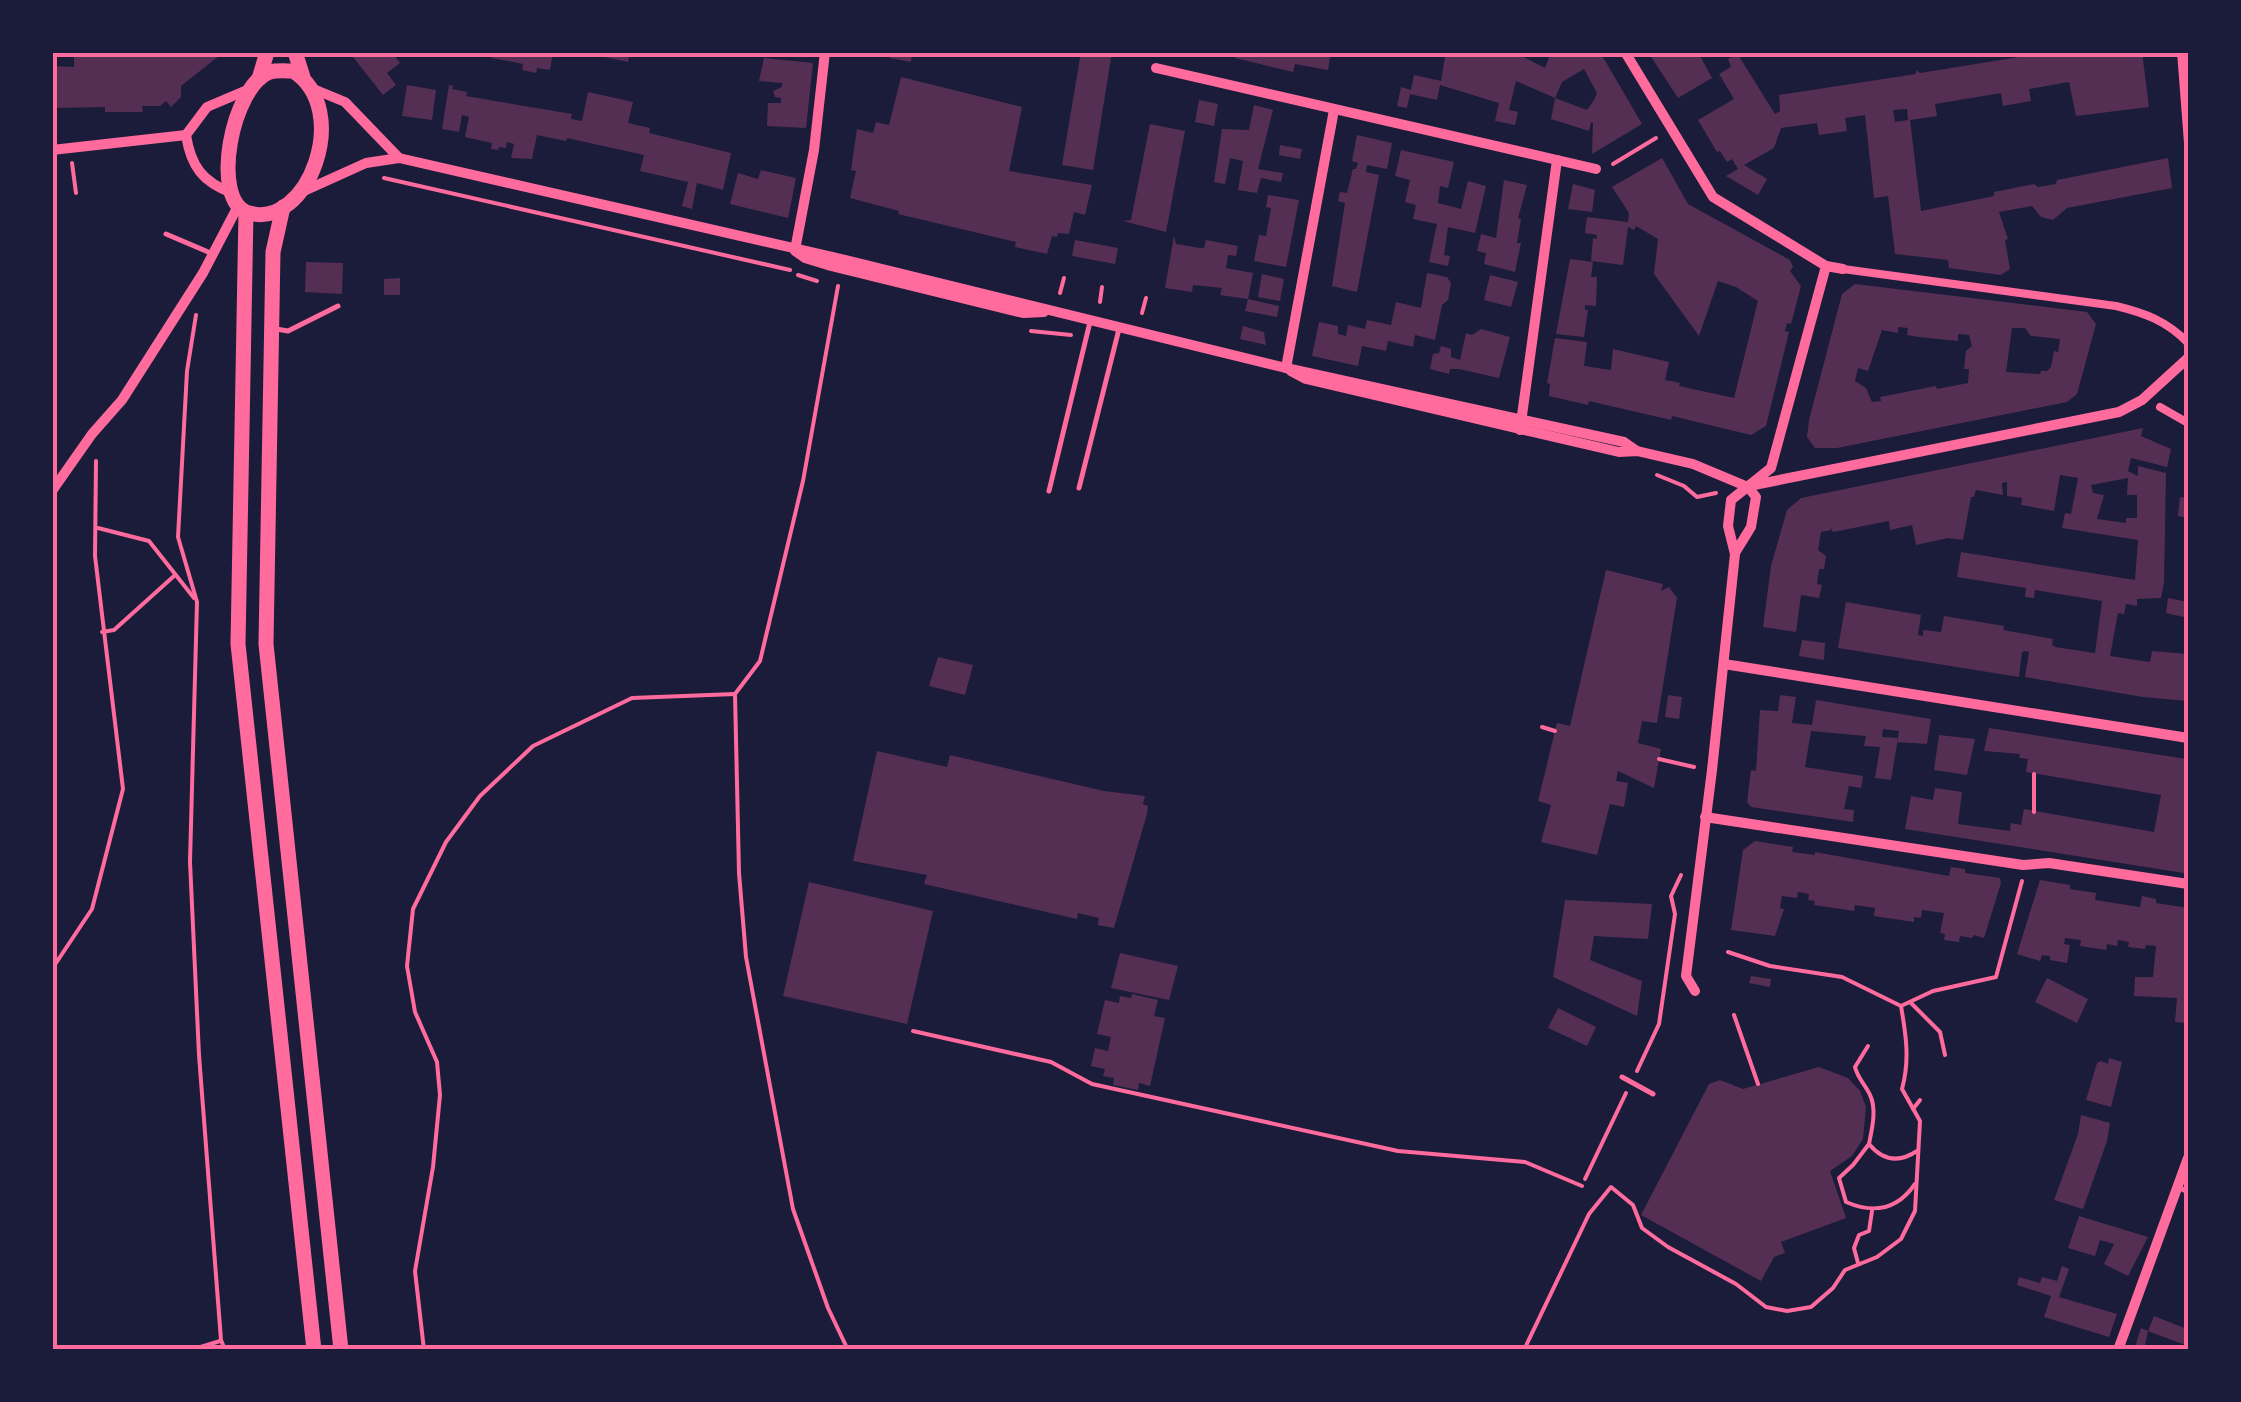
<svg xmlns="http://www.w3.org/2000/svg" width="2241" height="1402" viewBox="0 0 2241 1402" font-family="Commissioner,sans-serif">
<rect width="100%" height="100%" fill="#1b1b3a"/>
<g fill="#542f53" fill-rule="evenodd">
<polygon points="136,52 224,52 181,86 181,97 171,107 166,101 160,106 142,106 143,112 105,112 105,107 52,108 52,66 74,67 74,56"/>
<polygon points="349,52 392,52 400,63 387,73 396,85 383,95"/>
<polygon points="493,52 553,52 550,70 537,68 536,73 522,70 523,64 492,58"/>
<polygon points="601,52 630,52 628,62 600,56"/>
<polygon points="891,52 912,52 911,62 890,58"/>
<polygon points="1081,52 1112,52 1093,170 1062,165"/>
<polygon points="1236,52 1331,52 1328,70 1295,64 1293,72 1235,58"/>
<polygon points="1446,52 1514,52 1545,68 1551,52 1600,52 1642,124 1592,154 1593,123 1591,122 1589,131 1551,119 1555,98 1587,110 1594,100 1597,93 1584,69 1562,82 1555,98 1516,81 1509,110 1518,112 1515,125 1495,121 1499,103 1440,85 1437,100 1410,94 1407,108 1397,106 1401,87 1411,90 1414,75 1441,81"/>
<polygon points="1648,52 1698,52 1712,78 1678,98"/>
<path d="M2050,52H2142L2149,107L2076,116L2069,82L2029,89L2031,101L2003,106L2001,93L1935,104L1937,116L1910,120L1921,211L1994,196V192L2034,184L2038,187L2056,184L2057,180L2168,158L2172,188L2067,208L2053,220L2041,217L2032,206L1999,212L2008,239L2005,240L2010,269L2001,275L1949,268L1948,260L1895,254L1888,196L1874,198L1865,115L1845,118L1847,131L1819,135L1817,123L1781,128L1774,148L1744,165L1767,179L1758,195L1726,176L1738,169L1732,159L1727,162L1720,151L1717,152L1698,120L1734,99L1719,74L1731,67L1728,59L1737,53L1775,114L1780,111L1779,95L1916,74V70L1920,73ZM1907,109L1908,120L1895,122L1893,110Z"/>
<polygon points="764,58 813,63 806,128 767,126 768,103 781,103 781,98 775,97 773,91 782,87 782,83 759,81"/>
<polygon points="901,77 1022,107 1009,171 1092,185 1085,215 1074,212 1069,234 1058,233 1057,237 1052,236 1047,254 1015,247 1016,242 898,214 899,211 850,198 856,171 851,170 857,129 873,133 876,122 889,125"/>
<polygon points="407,85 436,90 432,120 402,116"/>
<polygon points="449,85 453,86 452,89 467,92 466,96 572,114 571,119 582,121 588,92 633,102 628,123 650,128 649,133 731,153 723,190 697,183 692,209 682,206 688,182 640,171 644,155 567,138 566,141 537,135 532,159 511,158 514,144 507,142 506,148 499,147 498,150 491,149 492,143 465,137 469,117 462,115 459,132 442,129"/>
<polygon points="1199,100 1218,104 1214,126 1195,122"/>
<polygon points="1254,105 1273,110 1258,169 1283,173 1281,182 1261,178 1257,193 1238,190 1243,161 1230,158 1225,184 1214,182 1222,129 1249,130"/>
<polygon points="1150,124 1185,131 1166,232 1123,221 1131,220"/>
<polygon points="1357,135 1392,143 1387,169 1367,165 1366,172 1379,175 1357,292 1332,286 1345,203 1338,201 1340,192 1347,193 1353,169 1356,169 1358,163 1352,161"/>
<polygon points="1280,145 1302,149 1300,159 1279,155"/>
<polygon points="1401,150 1454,162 1448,188 1440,186 1438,203 1461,209 1468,181 1486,186 1475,233 1448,227 1444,255 1450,256 1448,266 1429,262 1437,224 1413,219 1416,205 1405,202 1410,180 1395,176"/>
<polygon points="1662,158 1688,204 1790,260 1793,267 1790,271 1801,286 1791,324 1787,323 1785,331 1789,332 1766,426 1751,435 1672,416 1671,420 1589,401 1588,405 1549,396 1550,384 1547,383 1555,338 1587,342 1584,366 1611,370 1613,349 1669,362 1665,380 1680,383 1679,386 1734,398 1758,301 1736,287 1718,281 1699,336 1654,274 1658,239 1636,226 1634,230 1628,227 1623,265 1591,261 1593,238 1596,239 1597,235 1585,233 1587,217 1628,222 1629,213 1612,187"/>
<polygon points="761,170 796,178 788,218 730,204 738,173 758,179"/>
<polygon points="1504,180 1527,185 1518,218 1521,219 1517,243 1521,243 1515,272 1484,264 1486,253 1477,251 1481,234 1496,238"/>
<polygon points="1573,184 1595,190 1592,212 1568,209"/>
<polygon points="1268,195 1299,200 1286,267 1254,261 1259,235 1266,236 1271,208 1266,207"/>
<polygon points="1174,236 1176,244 1200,248 1204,248 1206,240 1238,246 1236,256 1228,255 1226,268 1253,273 1248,299 1279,306 1277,317 1245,311 1248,299 1220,295 1222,288 1193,285 1192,292 1165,288"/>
<polygon points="1075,240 1118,248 1115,264 1072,256"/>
<polygon points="1570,259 1593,262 1591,277 1597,277 1596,306 1585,305 1585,310 1588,310 1584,337 1556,334"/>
<polygon points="306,262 343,263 342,294 305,292"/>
<polygon points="1427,273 1447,277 1451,283 1448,300 1442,305 1435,340 1415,335 1413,347 1388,341 1386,351 1362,346 1358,366 1312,356 1319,322 1338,326 1338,334 1346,336 1348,325 1365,329 1367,320 1391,325 1396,302 1421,308"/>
<polygon points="1262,274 1284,279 1280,301 1258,297"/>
<polygon points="1490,275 1518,282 1511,307 1484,300"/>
<polygon points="400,278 400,295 384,295 384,279"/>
<path d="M1855,284L2087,312L2096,324L2077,394L2067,402L1837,448H1815L1807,437L1809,420L1842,294ZM1898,327L1908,328L1907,335L1919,337L1958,341V334L1969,335L1972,346L1966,351L1964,369H1969L1968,383L1937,389L1936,386L1880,397L1881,401L1872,402L1866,388L1855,381L1858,368L1868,371L1882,330L1898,333ZM2012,328H2025L2031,336L2060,339L2058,352L2054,351L2051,367L2047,371H2041L2040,374L2006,372Z"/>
<polygon points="1243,326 1264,332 1266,345 1240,339"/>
<polygon points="1481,329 1510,337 1499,378 1459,369 1450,369 1449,374 1430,369 1433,354 1439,353 1441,346 1451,349 1451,357 1460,360 1466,333 1472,335"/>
<path d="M2143,428L2141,436L2171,449L2167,467L2131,458L2128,471L2138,476V466L2166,473L2164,582L2161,598L2137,599V606L2126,604L2124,614L2118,613L2110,656L2150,662L2152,651L2188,654V701L2143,697L2025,677L2029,652L2025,651L2022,652L2019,677L1838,648L1846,602L1921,615L1918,635L1923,636V630L1941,632L1944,616L2004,626L2003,630L2053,639L2052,645L2055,647L2095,653L2102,601L2035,590L2034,598L2025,597L2026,588L1957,577L1961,552L2135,580L2138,540L2062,528L2065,513L2071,514L2078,478L2060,475L2054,511L2021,505L2022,498L2007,496V482L2002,483L2003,495L1976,490L1974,497H1971L1963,540L1948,538L1916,545L1912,525L1890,530L1889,521L1833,532L1830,526L1831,530L1821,532L1818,550L1826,556L1824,569H1819L1817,584L1822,585L1819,598L1801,595L1796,632L1763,627L1771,566L1787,510L1801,498ZM2128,478L2127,495H2137V518H2126V523L2097,519L2104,495L2093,493L2091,485Z"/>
<polygon points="2180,497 2188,498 2188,518 2178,516"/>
<polygon points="1606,570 1663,584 1661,591 1669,587 1677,598 1657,723 1642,721 1638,743 1661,749 1654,788 1618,771 1616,781 1628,783 1624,807 1610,804 1597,855 1541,842 1551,805 1538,801 1557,723 1570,726"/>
<polygon points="2168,598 2188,602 2188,618 2166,613"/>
<polygon points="1802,640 1825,643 1824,660 1799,656"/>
<polygon points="938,657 973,665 965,695 929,686"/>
<polygon points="1668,695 1682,697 1679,719 1665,717"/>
<polygon points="1780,695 1796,697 1792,723 1812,725 1816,700 1931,719 1927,744 1897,742 1899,731 1883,729 1882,737 1898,738 1891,780 1875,778 1880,747 1864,746 1866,736 1811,731 1805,767 1863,776 1861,788 1849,786 1844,809 1854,810 1853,822 1751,807 1747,802 1751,770 1756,771 1760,710 1778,711"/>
<polygon points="1989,728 2186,759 2188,762 2188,865 2185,864 2184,873 1905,829 1911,796 1933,800 1935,788 1962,792 1958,824 2010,831 2011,823 2021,825 2024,809 2154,832 2161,795 2026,772 2028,759 2019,758 2020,754 1984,751"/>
<polygon points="1939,735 1975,739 1967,775 1934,770"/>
<polygon points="877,751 947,767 950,755 1104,791 1145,796 1143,804 1148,806 1147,814 1114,928 1098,925 1099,918 1078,913 1077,919 924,884 927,875 853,861"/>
<polygon points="1755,841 1793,847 1792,852 1815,855 1815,852 1949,876 1951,867 1965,869 1965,873 2000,878 2001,883 1984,938 1974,935 1972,938 1960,936 1959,942 1944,940 1945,934 1940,933 1944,913 1922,910 1921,918 1914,917 1914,922 1874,916 1875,908 1855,905 1854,911 1814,905 1815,901 1808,900 1809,894 1798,892 1797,898 1782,896 1780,908 1784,909 1775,936 1731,930 1743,850"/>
<polygon points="2040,880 2070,885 2070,889 2096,893 2095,900 2140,907 2142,896 2156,899 2156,903 2188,908 2188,1023 2175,1022 2177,998 2134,996 2135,977 2153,977 2156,946 2146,945 2145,949 2128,947 2129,942 2118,940 2117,946 2107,944 2106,950 2080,946 2081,940 2065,938 2064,944 2070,945 2067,963 2050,960 2050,956 2042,955 2040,961 2017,954"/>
<polygon points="809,882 933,911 907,1024 783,996"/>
<polygon points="1565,900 1652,904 1648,939 1594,936 1590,960 1642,981 1637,1016 1553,977"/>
<polygon points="1120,953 1178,966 1169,1000 1111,988"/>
<polygon points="1751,976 1771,979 1770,987 1749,983"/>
<polygon points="2047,978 2088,999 2077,1023 2035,1002"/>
<polygon points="1132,994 1158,1000 1154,1016 1165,1018 1150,1086 1139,1083 1138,1090 1113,1085 1114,1078 1103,1076 1105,1069 1091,1066 1095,1048 1108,1051 1111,1037 1097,1034 1105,1000 1119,1003 1120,996 1131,998"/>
<polygon points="1558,1008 1596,1027 1587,1046 1548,1028"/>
<polygon points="2109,1058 2122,1062 2111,1107 2086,1100 2097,1063 2101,1061 2108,1064"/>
<polygon points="1819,1067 1848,1078 1860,1091 1866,1107 1863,1139 1852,1156 1830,1171 1846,1218 1781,1242 1785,1253 1774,1257 1761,1281 1641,1215 1709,1084 1720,1080 1743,1089"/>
<polygon points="2081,1115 2110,1123 2107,1141 2083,1209 2054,1200 2078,1134"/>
<polygon points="2079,1216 2148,1237 2128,1276 2104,1264 2114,1244 2100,1240 2095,1256 2068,1248"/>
<polygon points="2062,1266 2069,1269 2059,1297 2117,1314 2109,1337 2044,1317 2051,1296 2017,1285 2019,1277 2040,1283 2042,1277 2057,1281"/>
<polygon points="2154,1316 2187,1329 2188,1346 2148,1331"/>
<polygon points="2141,1328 2148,1331 2144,1350 2134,1350"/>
</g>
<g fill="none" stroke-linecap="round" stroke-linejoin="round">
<g stroke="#ff6b9d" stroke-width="4">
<polyline points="72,163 76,193"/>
<polyline points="1613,164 1656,138"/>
<polyline points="384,178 790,270"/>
<polyline points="798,275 817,281"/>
<polyline points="838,286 803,481 760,661 735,694 739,873 746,957 793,1209 828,1308 848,1350"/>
<polyline points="1060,293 1064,278"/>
<polyline points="1100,302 1102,287"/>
<polyline points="1142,313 1146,298"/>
<polyline points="196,315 187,371 178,537 197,602 190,862 199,1055 221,1340 225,1350"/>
<polyline points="1031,331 1071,335"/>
<polyline points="1657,475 1684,486 1697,497 1716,493"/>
<polyline points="98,528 149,541 194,598"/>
<polyline points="102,632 114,630 174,576"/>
<polyline points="1542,727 1555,731"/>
<polyline points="1659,759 1694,767"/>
<polyline points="2034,812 2034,774"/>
<polyline points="1728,952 1770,966 1842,977 1901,1006"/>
<polyline points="52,969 92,909 123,789 95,556 96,461"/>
<polyline points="1910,1002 1940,1032 1945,1055"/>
<polyline points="1901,1006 1933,991 1996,977 2022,881"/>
<polyline points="1734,1015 1758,1084"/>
<polyline points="913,1031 1051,1062 1092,1084 1398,1151 1525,1162 1582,1186"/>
<path d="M1868,1046L1855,1067C1858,1079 1865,1084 1870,1095C1877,1109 1872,1129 1869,1144C1883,1161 1899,1163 1917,1151"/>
<polyline points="1637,1071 1659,1024 1675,914 1671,896 1681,875"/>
<polyline points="1913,1109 1920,1100"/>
<path d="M1869,1144L1853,1165L1839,1178L1846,1202C1874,1214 1897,1210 1915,1184"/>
<polyline points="1585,1179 1626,1093"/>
<polyline points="1858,1263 1854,1248 1859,1235 1869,1231 1872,1211"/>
<polyline points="191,1350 220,1341"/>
<polyline points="424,1350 415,1271 433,1167 440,1095 437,1062 415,1012 407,966 413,909 446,842 480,796 533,746 632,698 735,694"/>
<path d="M1524,1350L1589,1214L1611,1187L1633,1205L1642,1228L1668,1247L1736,1284L1766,1307L1787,1311L1811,1307L1833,1288L1845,1270L1877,1257L1901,1239L1915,1211L1920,1121L1902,1089C1910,1060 1906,1035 1901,1006"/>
</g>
<g stroke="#ff6b9d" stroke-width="5">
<polyline points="166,234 213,254"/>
<polyline points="276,329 288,331 338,306"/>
<polyline points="1079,488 1119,329"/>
<polyline points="1049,491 1090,322"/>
<polyline points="1622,1077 1653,1094"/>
<polyline points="2178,1187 2188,1192"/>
</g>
<g stroke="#ff6b9d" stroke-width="8">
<polyline points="2181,52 2188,143"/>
<path d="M1843,269L2116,306C2145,313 2167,321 2188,343"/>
<polyline points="2160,407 2188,423"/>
</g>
<g stroke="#ff6b9d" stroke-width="10">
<polyline points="1625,52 1713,197 1826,266 1843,269"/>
<polyline points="1156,68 1557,160 1520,430"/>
<polyline points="311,88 345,102 399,158"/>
<polyline points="52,150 186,135"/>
<polyline points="1557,160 1596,169"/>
<polyline points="304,191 366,163 399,158 833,257 1286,368 1624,442 1637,451"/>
<path d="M232,193C203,182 191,167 186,135L207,107L247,90"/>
<polyline points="795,250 814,150 825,52"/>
<polyline points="795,251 805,258 831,266 1023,313 1044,312"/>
<polyline points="1286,368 1334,110"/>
<polyline points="1291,371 1306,379 1619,452 1637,451 1693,464 1748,487"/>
<polyline points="1749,486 2119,412 2142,400 2188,358"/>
<polyline points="52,491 92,434 122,400 203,273 238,206"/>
<polyline points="1735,553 1751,527 1756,497 1748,487"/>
<polyline points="1724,664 2188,738"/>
<polyline points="1705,817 2023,865 2049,863 2188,884"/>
<polyline points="1695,991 1686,976 1712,770 1735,554 1728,526 1731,500 1771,468 1826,266"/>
<polyline points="2118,1350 2188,1158"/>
</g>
<g stroke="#ff6b9d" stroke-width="15">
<polyline points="295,52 303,77"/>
<path d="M293,71C353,109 308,230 249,213C209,202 232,85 270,72C277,70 286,71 293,71Z"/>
<polyline points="259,79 267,52"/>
<polyline points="283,207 273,252 266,644 341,1350"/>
<polyline points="246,213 238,644 314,1350"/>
</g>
</g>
<rect width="2241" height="1402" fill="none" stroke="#1b1b3a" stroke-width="110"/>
<rect x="55" y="55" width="2131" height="1292" fill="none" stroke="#ff6b9d" stroke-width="4"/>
</svg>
